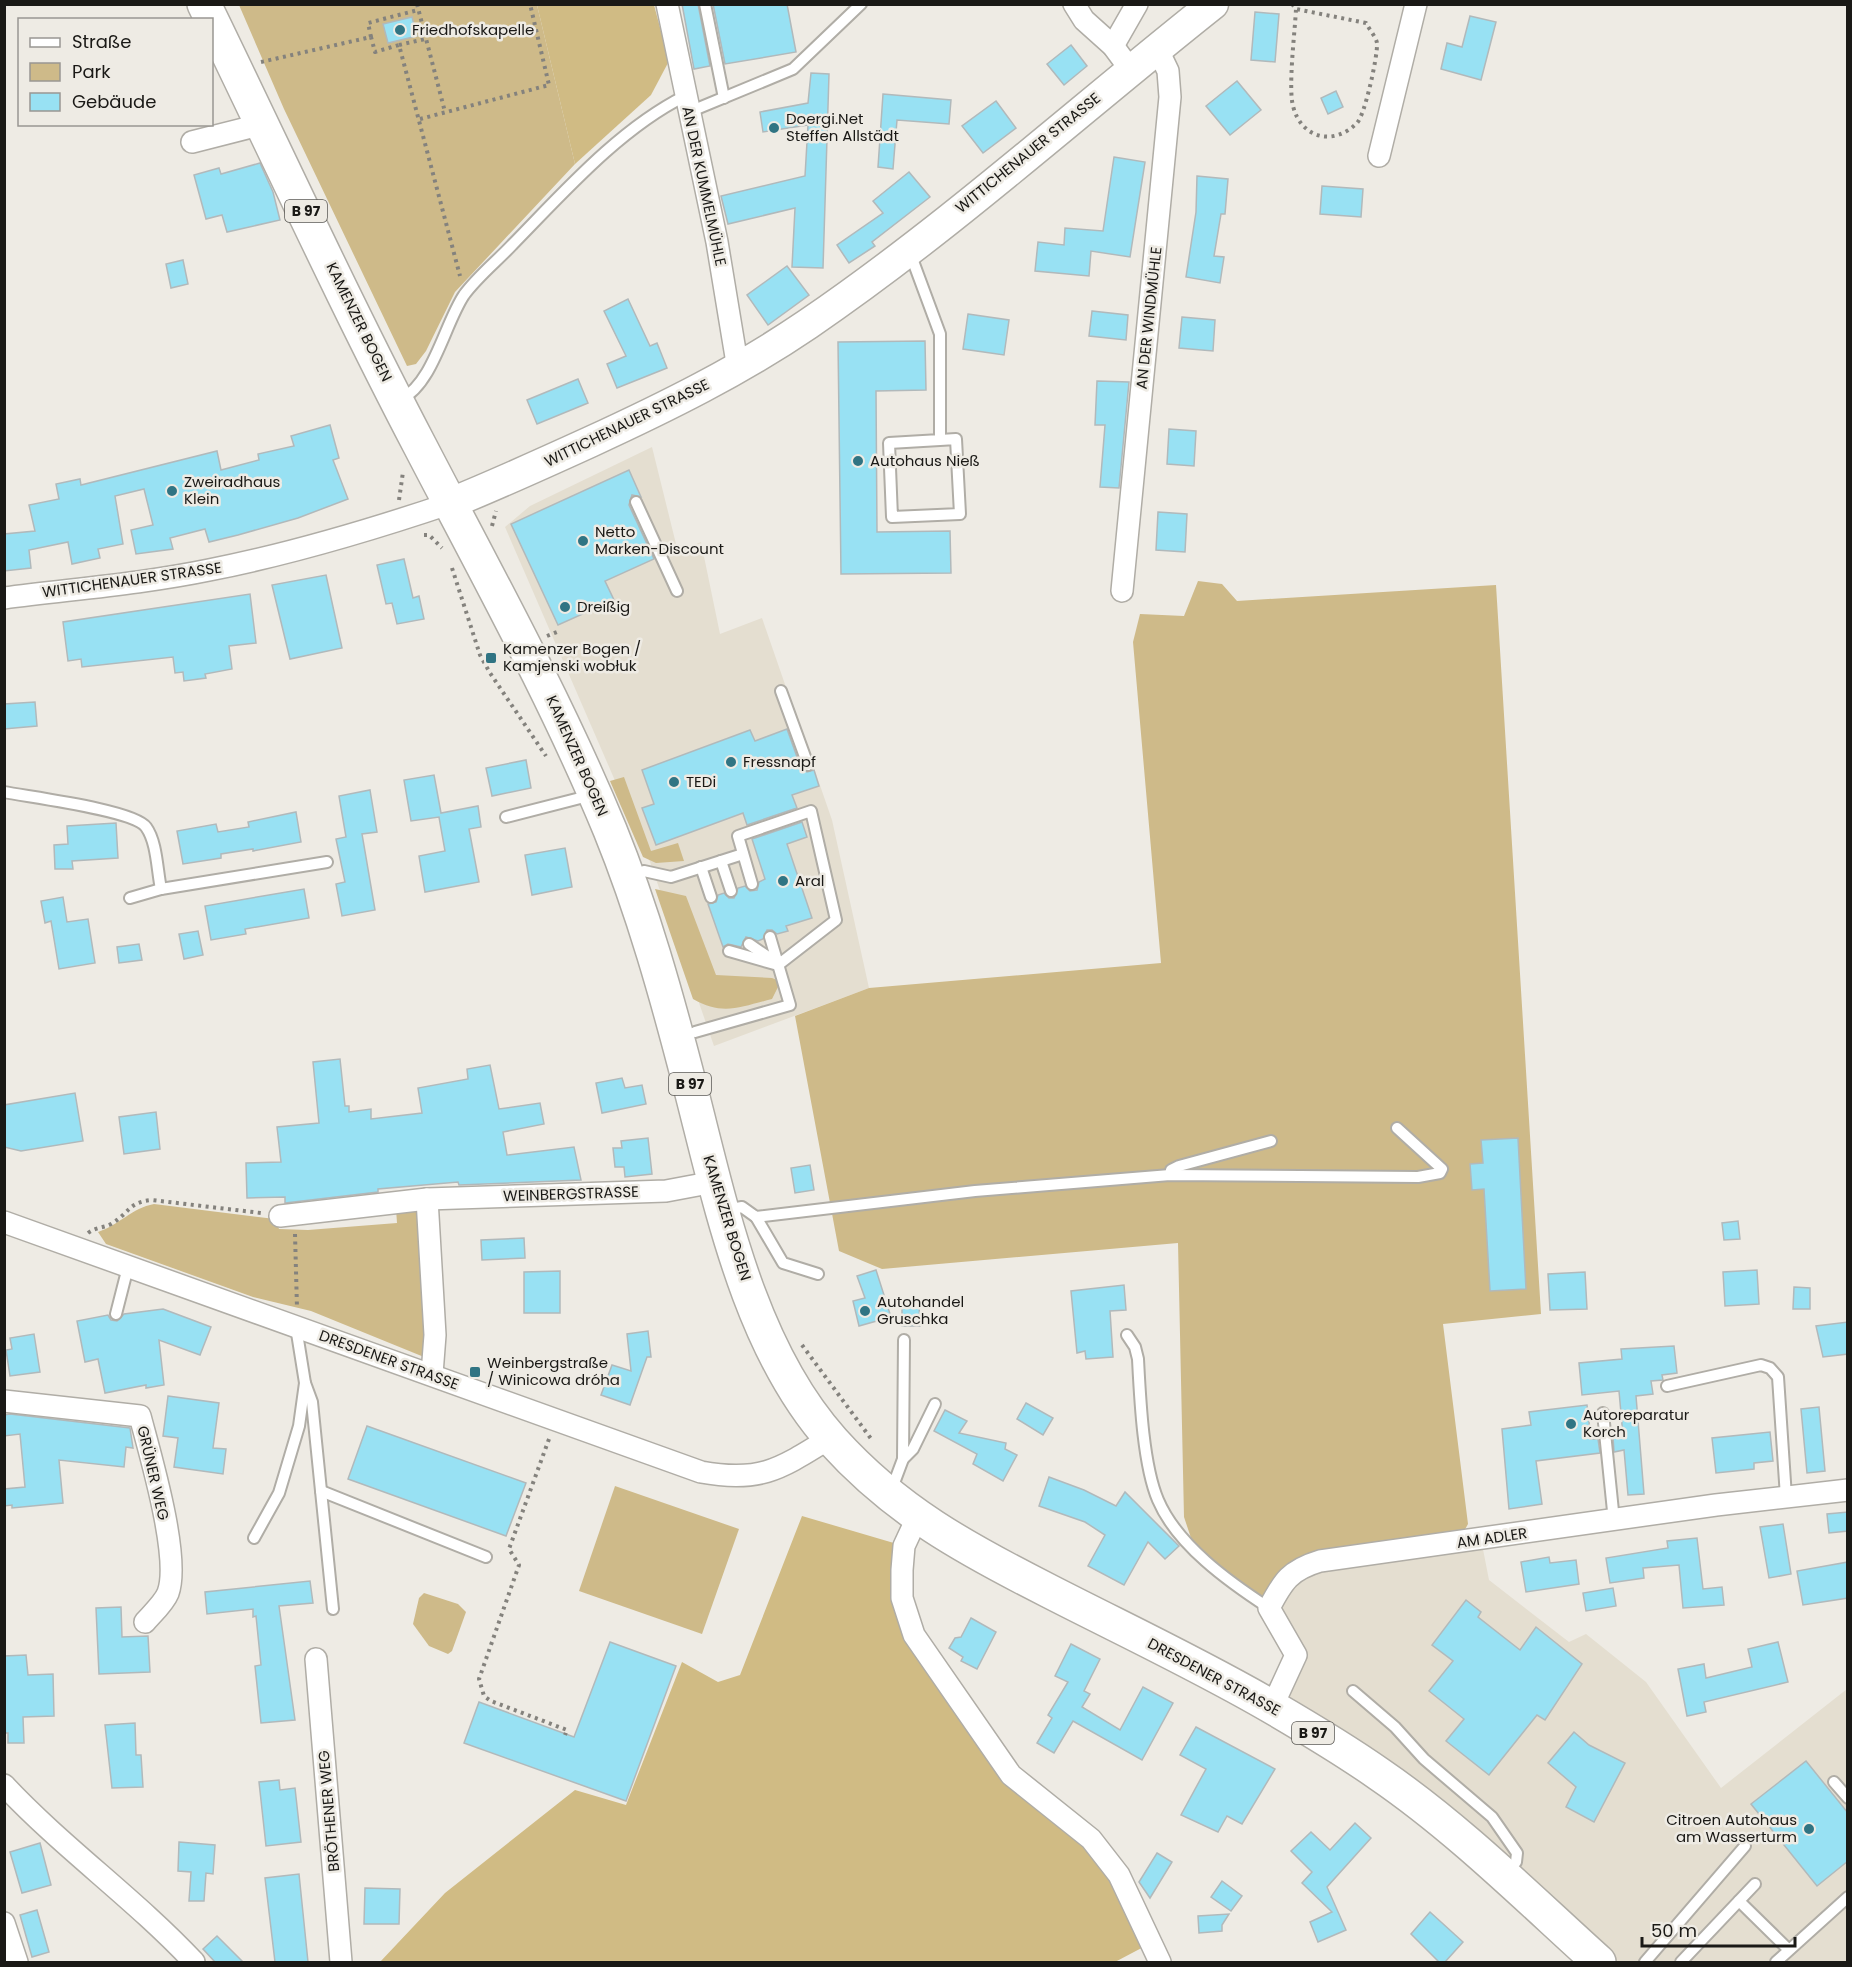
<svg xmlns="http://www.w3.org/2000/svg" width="1852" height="1967" viewBox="0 0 1852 1967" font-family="Poppins,sans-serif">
<rect width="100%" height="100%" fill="#eeebe4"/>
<g fill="#e4ded0">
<polygon points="652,447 678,552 701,542 720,634 762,618 832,820 869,988 714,1046 649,859 505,527 530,506"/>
<polygon points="1481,1539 1489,1580 1569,1642 1586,1634 1646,1682 1721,1788 1847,1689 1847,1962 1602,1962 1274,1706 1297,1655 1269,1608 1300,1567"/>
</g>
<g fill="#ceba89">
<polygon points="239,5 537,5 575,164 455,292 426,351 416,364 407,366 284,109"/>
<polygon points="1198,581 1222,584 1237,601 1496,585 1541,1314 1443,1324 1468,1524 1458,1542 1320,1561 1269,1607 1195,1550 1184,1517 1178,1243 882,1269 839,1251 795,1016 869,988 1161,963 1133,642 1140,614 1184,616"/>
<polygon points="624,777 651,851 678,843 684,861 656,863 643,857 610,781"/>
<path d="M655,889L686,896L716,975L772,978L777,980L779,985L772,999C740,1007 723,1016 693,999Z"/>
<path d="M154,1204L275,1219L279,1229L308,1230L397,1223L396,1209L409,1207L417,1212L426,1326L424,1357L311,1311L253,1297L106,1244L98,1232C119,1225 132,1208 154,1204Z"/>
<polygon points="615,1486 739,1529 702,1634 579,1591"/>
<polygon points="424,1593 458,1604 466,1612 452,1651 448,1654 429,1646 413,1624 419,1598"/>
</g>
<g fill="#d0bb84">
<polygon points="537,5 654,5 669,61 651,95 575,164"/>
<polygon points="802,1516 904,1546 902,1598 1011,1775 1091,1839 1151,1943 1115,1962 380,1962 445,1893 575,1790 626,1805 682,1662 718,1682 740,1675"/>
</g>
<g fill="#98e1f3" stroke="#b1b9bb" stroke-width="1.5">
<polygon points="682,4 698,4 710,66 694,69"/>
<polygon points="713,4 787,4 796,52 725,64"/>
<polygon points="1255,12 1279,14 1275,62 1251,60"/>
<polygon points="1470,16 1496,22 1481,80 1441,69 1447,43 1462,47"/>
<polygon points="412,17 417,36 388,43 383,24"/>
<polygon points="1071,45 1087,66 1064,85 1047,64"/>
<polygon points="811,73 829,74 823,268 792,267 795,208 728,224 721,196 805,176 808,125 763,132 760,112 808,103"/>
<polygon points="1237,81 1261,110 1230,135 1206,106"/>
<polygon points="1336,91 1343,107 1328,114 1321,98"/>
<polygon points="883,94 951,100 949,124 897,120 893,169 878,167"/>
<polygon points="996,101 1016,128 983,153 962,126"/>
<polygon points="1114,157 1145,162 1130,257 1091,251 1089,276 1035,271 1038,242 1064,245 1065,228 1103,231"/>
<polygon points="260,163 273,192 280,220 227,232 222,215 206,219 194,175 219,168 221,174"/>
<polygon points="909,172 930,197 872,242 875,246 849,263 837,245 883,213 873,201"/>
<polygon points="1197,176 1228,179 1225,214 1221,214 1214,256 1224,257 1220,283 1186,277 1196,212"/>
<polygon points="1322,186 1363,189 1361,217 1320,214"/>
<polygon points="183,260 188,284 171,288 166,264"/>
<polygon points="787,266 809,295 768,325 747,295"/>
<polygon points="628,299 650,346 657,343 667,368 617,388 607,364 626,356 604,311"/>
<polygon points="1092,311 1128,315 1126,340 1089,336"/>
<polygon points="968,314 1009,320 1004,355 963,349"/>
<polygon points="1182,317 1215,320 1213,351 1179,348"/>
<polygon points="925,341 926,390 876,391 877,532 950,531 951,573 841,574 838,342"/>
<polygon points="578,379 588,403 537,424 527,400"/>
<polygon points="1097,381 1129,382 1119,488 1100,487 1105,425 1095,425"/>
<polygon points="330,425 339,458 333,460 348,499 298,518 238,535 209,542 205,529 170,538 173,549 136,554 131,530 153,525 144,489 115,496 123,544 98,549 100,558 72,564 68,542 29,550 31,568 4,571 4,534 35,531 29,505 59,499 56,484 80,479 81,485 217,451 221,470 259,460 258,454 294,446 291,436"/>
<polygon points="1169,429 1196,431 1194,466 1167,464"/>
<polygon points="629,470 641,497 632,495 629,505 654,559 605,581 614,600 558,625 511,524"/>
<polygon points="1158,512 1187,514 1185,552 1156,550"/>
<polygon points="404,559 413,598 419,596 424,619 397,624 392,603 386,604 377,565"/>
<polygon points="326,575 342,648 290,659 272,585"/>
<polygon points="250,594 256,643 229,646 232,669 205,674 206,678 184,681 183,672 175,673 173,657 82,667 81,659 68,661 63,622"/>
<polygon points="35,702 37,726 4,729 4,704"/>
<polygon points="787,729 801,768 807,772 814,770 819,786 792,795 797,808 747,825 743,813 656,845 642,808 654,804 642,770 750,730 755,741"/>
<polygon points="526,760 531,788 492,796 486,768"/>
<polygon points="434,775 441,813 478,806 481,827 469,829 479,882 425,892 419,856 445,851 439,817 411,821 404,780"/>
<polygon points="370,790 377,832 362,834 375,910 342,916 336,884 345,882 336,839 346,837 339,796"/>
<polygon points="296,812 301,842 253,851 253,849 221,854 221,858 183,864 177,831 216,824 218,832 249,827 248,822"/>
<polygon points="802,822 807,837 787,844 812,918 786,926 788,931 777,934 772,930 767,930 763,939 758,941 746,937 741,947 728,944 723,947 708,904 716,902 718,895 724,893 729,898 734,898 738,888 745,886 750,891 757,890 759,882 765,879 752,839"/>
<polygon points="116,823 118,858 72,861 73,869 55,869 54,845 68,844 67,826"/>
<polygon points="565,848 572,887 532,895 525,855"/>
<polygon points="304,889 309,918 245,929 246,934 211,940 205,906"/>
<polygon points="63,897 67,922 88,919 95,963 59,969 51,921 45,923 41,901"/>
<polygon points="198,931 203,955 184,959 179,934"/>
<polygon points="139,944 142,960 119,963 117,947"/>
<polygon points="340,1059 345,1106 349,1106 349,1112 371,1109 371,1119 422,1113 418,1088 468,1079 467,1069 490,1065 499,1109 540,1103 544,1124 503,1132 507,1155 574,1147 581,1180 459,1185 458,1182 378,1189 378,1192 285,1203 285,1197 247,1198 246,1163 281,1162 277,1127 319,1123 313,1062"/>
<polygon points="622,1078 625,1088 642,1085 646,1104 602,1113 596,1083"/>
<polygon points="75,1093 83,1141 21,1151 4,1147 4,1105"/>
<polygon points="156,1112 160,1149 124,1154 119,1117"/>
<polygon points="648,1138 652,1174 625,1177 624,1167 615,1167 613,1148 622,1148 621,1141"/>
<polygon points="1518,1138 1526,1289 1490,1291 1484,1189 1472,1190 1470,1164 1483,1163 1481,1140"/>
<polygon points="810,1165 814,1190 795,1193 791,1168"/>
<polygon points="1738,1221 1740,1239 1724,1240 1722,1223"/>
<polygon points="524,1238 525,1258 482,1260 481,1240"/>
<polygon points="876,1270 891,1317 859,1326 853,1301 865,1298 857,1276"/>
<polygon points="1757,1270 1759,1304 1725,1306 1723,1272"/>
<polygon points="560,1271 560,1313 524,1313 524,1272"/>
<polygon points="1585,1272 1587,1309 1550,1310 1548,1274"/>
<polygon points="1124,1285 1126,1310 1110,1311 1113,1357 1086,1359 1085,1351 1077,1353 1071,1291"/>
<polygon points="1794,1287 1810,1288 1810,1309 1793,1309"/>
<polygon points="902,1304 919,1304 920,1326 902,1326"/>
<polygon points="163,1309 211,1327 200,1355 159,1340 164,1385 146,1388 146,1385 105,1393 98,1359 85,1362 77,1321 108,1315 111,1320 117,1321 124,1314"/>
<polygon points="1848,1322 1848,1354 1823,1357 1816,1326"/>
<polygon points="648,1331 651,1357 647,1357 630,1405 601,1395 612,1365 631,1371 627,1334"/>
<polygon points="34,1334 40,1372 10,1376 6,1350 12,1349 10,1338"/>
<polygon points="1674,1346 1677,1373 1662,1375 1663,1380 1651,1381 1653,1394 1636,1396 1644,1494 1628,1495 1624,1450 1614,1452 1613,1437 1623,1436 1619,1391 1582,1395 1579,1363 1622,1359 1621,1349"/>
<polygon points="168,1396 219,1403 213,1448 226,1449 223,1474 174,1467 178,1438 163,1436"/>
<polygon points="1026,1403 1053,1418 1043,1435 1017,1419"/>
<polygon points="1587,1405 1591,1439 1598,1439 1600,1453 1536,1461 1542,1504 1509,1509 1502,1429 1531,1425 1529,1412"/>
<polygon points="1819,1407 1825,1471 1807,1473 1801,1409"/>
<polygon points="945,1410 967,1421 959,1433 1006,1443 1005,1449 1017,1455 1003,1481 973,1464 977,1454 934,1431"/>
<polygon points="10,1414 130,1428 133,1448 126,1447 124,1467 59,1460 63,1503 12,1508 12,1505 4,1506 4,1489 25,1487 20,1434 4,1436 4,1415"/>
<polygon points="367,1426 526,1483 506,1536 348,1479"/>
<polygon points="1770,1432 1773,1461 1754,1463 1754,1469 1716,1473 1712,1438"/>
<polygon points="1049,1477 1084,1490 1116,1506 1125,1492 1179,1546 1165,1559 1148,1542 1124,1585 1088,1566 1105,1535 1085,1522 1039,1506"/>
<polygon points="1848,1512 1848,1531 1829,1533 1827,1514"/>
<polygon points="1783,1524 1791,1574 1769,1578 1760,1527"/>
<polygon points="1697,1538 1703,1589 1722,1587 1724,1605 1683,1608 1679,1565 1643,1568 1644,1578 1610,1583 1606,1558 1668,1548 1667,1541"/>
<polygon points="1549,1557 1550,1563 1576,1560 1579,1584 1526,1592 1521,1562"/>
<polygon points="1848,1562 1848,1598 1803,1605 1797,1571"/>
<polygon points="310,1581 313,1603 279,1606 295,1720 261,1723 255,1666 261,1665 256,1616 253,1617 253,1609 207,1614 205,1592"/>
<polygon points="1613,1588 1616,1606 1586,1611 1583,1593"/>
<polygon points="1466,1600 1481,1612 1478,1617 1520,1650 1536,1627 1582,1664 1545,1720 1537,1715 1489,1775 1446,1741 1464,1719 1429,1691 1453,1661 1432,1645"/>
<polygon points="121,1607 122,1637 148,1636 150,1672 99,1674 96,1608"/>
<polygon points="971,1618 996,1632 977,1669 961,1661 963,1657 949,1648 955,1638 961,1637"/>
<polygon points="610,1642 676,1666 626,1801 464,1743 479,1702 574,1737"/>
<polygon points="1778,1642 1788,1682 1704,1702 1706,1712 1687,1716 1678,1669 1704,1664 1706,1678 1752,1667 1748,1649"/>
<polygon points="1071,1644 1100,1659 1084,1691 1090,1694 1082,1707 1120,1730 1143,1687 1173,1703 1142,1760 1073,1721 1054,1753 1037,1743 1052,1718 1048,1715 1068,1682 1055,1676"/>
<polygon points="26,1655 28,1675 53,1674 54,1716 23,1717 24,1743 8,1743 8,1733 4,1733 4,1656"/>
<polygon points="135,1723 136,1755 141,1755 143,1787 112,1788 105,1725"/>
<polygon points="1196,1727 1275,1769 1242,1824 1227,1816 1218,1832 1181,1815 1206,1769 1180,1755"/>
<polygon points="1574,1732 1589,1745 1625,1763 1594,1822 1566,1807 1576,1787 1548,1763"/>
<polygon points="1806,1761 1848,1813 1848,1861 1817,1886 1751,1804"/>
<polygon points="279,1780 280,1790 295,1788 301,1842 266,1846 259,1782"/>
<polygon points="1355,1823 1371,1838 1327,1887 1346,1930 1318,1942 1310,1922 1332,1912 1302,1883 1312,1872 1291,1851 1311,1832 1330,1850"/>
<polygon points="179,1842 215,1845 213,1874 206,1873 204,1901 189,1901 191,1872 178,1871"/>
<polygon points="40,1843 51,1885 22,1893 10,1852"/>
<polygon points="1157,1853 1172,1862 1150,1898 1139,1882"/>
<polygon points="299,1874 308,1962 275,1962 265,1878"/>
<polygon points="1222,1881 1242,1896 1231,1911 1211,1897"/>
<polygon points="365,1888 400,1889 399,1924 364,1924"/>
<polygon points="37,1910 49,1952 32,1957 20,1915"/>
<polygon points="1430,1912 1463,1942 1445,1962 1439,1962 1411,1934"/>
<polygon points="1229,1914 1222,1925 1222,1931 1199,1933 1198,1916"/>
<polygon points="217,1936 243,1962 215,1962 203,1949"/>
</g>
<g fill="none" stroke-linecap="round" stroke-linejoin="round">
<g stroke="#b0ada6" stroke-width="14">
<g id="lane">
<polyline points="705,4 724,98"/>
<polyline points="689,112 793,69 861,4"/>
<polyline points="910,253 940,334 940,440 889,443 892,517 960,514 956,439 940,440"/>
<path d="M401,399C433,384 445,323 464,295C477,277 497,261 512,245C563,193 619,129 685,96"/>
<polyline points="636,502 677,591"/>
<polyline points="781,691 808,765"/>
<path d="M4,792C29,797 134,810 146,827C157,842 157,870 161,889"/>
<polyline points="506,817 592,795"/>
<polyline points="721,861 731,891"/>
<polyline points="701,867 711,897"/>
<polyline points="644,871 671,877 743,854"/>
<polyline points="752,884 738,836 811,811 836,920 778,965"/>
<polyline points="130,898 161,889 327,862"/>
<polyline points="749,944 771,959"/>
<polyline points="729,951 778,965"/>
<polyline points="695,1032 790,1005 770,937"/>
<polyline points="1170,1175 1171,1170 1179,1166 1271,1141"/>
<polyline points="725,1210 742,1207 756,1217 975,1191 1170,1175 1418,1177 1440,1173 1442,1169 1397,1128"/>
<polyline points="756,1217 783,1263 818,1274"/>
<polyline points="116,1314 128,1267"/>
<path d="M1127,1335L1135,1347L1138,1359C1140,1398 1143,1465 1158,1500C1177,1545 1229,1582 1269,1608"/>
<polyline points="305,1383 312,1402 333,1609"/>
<polyline points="1667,1386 1761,1365 1770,1368 1778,1377 1786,1497"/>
<polyline points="1603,1413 1614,1521"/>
<polyline points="903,1459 904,1340"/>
<polyline points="321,1491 486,1557"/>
<polyline points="891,1491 903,1459 913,1449 935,1404"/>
<polyline points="254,1538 279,1493 299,1426 305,1383 296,1327"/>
<polyline points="1353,1691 1395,1727 1424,1759 1492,1817 1517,1853 1516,1862 1506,1873"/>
<polyline points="1834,1782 1848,1798"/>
<polyline points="1739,1901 1788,1949"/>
<polyline points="1645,1962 1745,1846"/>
<polyline points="1681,1962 1755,1884"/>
<polyline points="1776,1962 1848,1897"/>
</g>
</g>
<g stroke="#b0ada6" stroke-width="24">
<g id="street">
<polyline points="667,4 717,242 738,369"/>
<polyline points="1074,4 1084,20 1113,46 1130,69"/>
<polyline points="1113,46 1137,4"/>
<polyline points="192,142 263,124"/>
<polyline points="1379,156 1416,4"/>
<polyline points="1122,591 1170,97 1168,71 1157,48"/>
<path d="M4,598C72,589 141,584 209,570C291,554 371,530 451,503"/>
<polyline points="427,1199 435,1335 432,1374"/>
<polyline points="280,1216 427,1199 666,1191 714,1182"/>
<path d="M4,1222L701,1472C761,1483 780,1469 830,1438"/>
<path d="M4,1401L140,1416C150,1454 181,1558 168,1593C164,1603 152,1614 145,1622"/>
<polyline points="917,1518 904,1546 902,1570 902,1598 914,1635 1011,1775 1091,1839 1119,1875 1160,1962"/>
<polyline points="316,1659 341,1962"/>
<path d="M1272,1707L1296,1655L1269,1608C1283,1581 1290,1570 1320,1561L1716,1505L1848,1490"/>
<path d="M4,1785C63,1848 135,1899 194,1962"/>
<polyline points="4,1923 17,1962"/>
</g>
</g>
<g stroke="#b0ada6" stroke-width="33">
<path id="secondary" d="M451,503C498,484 544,463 590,442C666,407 739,371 808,324C950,227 1078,111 1213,4"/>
</g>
<g stroke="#b0ada6" stroke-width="36">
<path id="primary" d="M204,4C276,152 344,301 420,446C486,573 555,697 610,830C643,911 667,997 689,1082C720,1201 748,1347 833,1441C896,1511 966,1549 1049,1591C1123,1629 1200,1665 1272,1707C1308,1728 1345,1750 1379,1774C1458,1828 1528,1898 1599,1962"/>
</g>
<g stroke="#84827d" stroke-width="4" stroke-dasharray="3 4.5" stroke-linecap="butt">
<polyline points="417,4 445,112"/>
<path d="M1292,4L1296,9L1366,23C1369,29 1376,37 1377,43C1378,55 1365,115 1357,123C1333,147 1301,138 1293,106C1288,87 1295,31 1296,9"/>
<polyline points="371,37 368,23 418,10"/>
<polyline points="399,45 425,39"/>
<polyline points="261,62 371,37 375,52 399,45 460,276"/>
<polyline points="420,119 549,85 530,4"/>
<polyline points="399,500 403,472"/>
<polyline points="492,526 496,511"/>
<polyline points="424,535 429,535 442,548"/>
<polyline points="452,568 480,655 490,673 546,756"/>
<polyline points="547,636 557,632"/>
<path d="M88,1233C96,1227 104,1228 111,1224C130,1213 128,1202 152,1200L261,1213"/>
<polyline points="295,1234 297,1308"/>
<polyline points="802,1345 872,1440"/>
<polyline points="549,1439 509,1549 519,1565 479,1679 484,1696 491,1701 567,1730 565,1735"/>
</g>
<use href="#lane" stroke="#fff" stroke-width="10"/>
<use href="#street" stroke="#fff" stroke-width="21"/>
<use href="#secondary" stroke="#fff" stroke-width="30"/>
<use href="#primary" stroke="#fff" stroke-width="33"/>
</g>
<g fill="#307483" stroke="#eeebe4" stroke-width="2">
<circle cx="400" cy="30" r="6"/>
<circle cx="774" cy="128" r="6"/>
<circle cx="858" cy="461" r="6"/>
<circle cx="172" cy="491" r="6"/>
<circle cx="583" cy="541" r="6"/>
<circle cx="565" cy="607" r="6"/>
<rect x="485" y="652" width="12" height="12" rx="3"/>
<circle cx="731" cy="762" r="6"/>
<circle cx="674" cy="782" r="6"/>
<circle cx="783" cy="881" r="6"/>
<circle cx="865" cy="1311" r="6"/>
<rect x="469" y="1366" width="12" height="12" rx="3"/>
<circle cx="1571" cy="1424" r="6"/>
<circle cx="1809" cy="1829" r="6"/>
</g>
<g text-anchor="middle" stroke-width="5" stroke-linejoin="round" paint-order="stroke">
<g fill="#eeebe4" stroke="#5a5854" stroke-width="1.5">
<rect x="285" y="200" width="42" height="22" rx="4.5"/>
<rect x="669" y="1073" width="42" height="22" rx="4.5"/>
<rect x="1292" y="1722" width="42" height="22" rx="4.5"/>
</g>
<g font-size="14" font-weight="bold" fill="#1a1916">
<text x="306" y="216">B 97</text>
<text x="690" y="1089">B 97</text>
<text x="1313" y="1738">B 97</text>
</g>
<g font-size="15" fill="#1a1916" stroke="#eeebe4" text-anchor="start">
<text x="412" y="35">Friedhofskapelle</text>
<text x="786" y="124">Doergi.Net<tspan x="786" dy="17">Steffen Allstädt</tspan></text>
<text x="870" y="466">Autohaus Nieß</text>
<text x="184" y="487">Zweiradhaus<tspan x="184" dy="17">Klein</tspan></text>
<text x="595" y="537">Netto<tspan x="595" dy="17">Marken-Discount</tspan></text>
<text x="577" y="612">Dreißig</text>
<text x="503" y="654">Kamenzer Bogen /<tspan x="503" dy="17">Kamjenski wobłuk</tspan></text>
<text x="743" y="767">Fressnapf</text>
<text x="686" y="787">TEDi</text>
<text x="795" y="886">Aral</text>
<text x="877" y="1307">Autohandel<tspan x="877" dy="17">Gruschka</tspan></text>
<text x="487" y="1368">Weinbergstraße<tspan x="487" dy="17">/ Winicowa dróha</tspan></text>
<text x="1583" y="1420">Autoreparatur<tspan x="1583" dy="17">Korch</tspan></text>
<text x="1797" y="1825" text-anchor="end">Citroen Autohaus<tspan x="1797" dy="17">am Wasserturm</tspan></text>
</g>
<g font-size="15" fill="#1a1916" stroke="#eeebe4">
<text transform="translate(1028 153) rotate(-39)" y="5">WITTICHENAUER STRASSE</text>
<text transform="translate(704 186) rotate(78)" y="5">AN DER KUMMELMÜHLE</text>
<text transform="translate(1149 318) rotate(-84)" y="5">AN DER WINDMÜHLE</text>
<text transform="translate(359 322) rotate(64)" y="5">KAMENZER BOGEN</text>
<text transform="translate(627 423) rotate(-26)" y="5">WITTICHENAUER STRASSE</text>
<text transform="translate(132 580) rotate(-8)" y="5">WITTICHENAUER STRASSE</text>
<text transform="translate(577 756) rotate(66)" y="5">KAMENZER BOGEN</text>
<text transform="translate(571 1194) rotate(-2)" y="5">WEINBERGSTRASSE</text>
<text transform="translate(727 1218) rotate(73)" y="5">KAMENZER BOGEN</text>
<text transform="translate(389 1360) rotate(20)" y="5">DRESDENER STRASSE</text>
<text transform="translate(153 1473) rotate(77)" y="5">GRÜNER WEG</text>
<text transform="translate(1492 1538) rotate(-8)" y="5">AM ADLER</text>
<text transform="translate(1214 1677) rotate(28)" y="5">DRESDENER STRASSE</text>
<text transform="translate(329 1811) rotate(-95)" y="5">BRÖTHENER WEG</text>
</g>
</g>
<rect width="1852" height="1967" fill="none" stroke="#1a1916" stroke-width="12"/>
<rect x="18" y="18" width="195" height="108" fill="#eeebe4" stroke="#999792" stroke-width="1.5"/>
<rect x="30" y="38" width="30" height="9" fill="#ffffff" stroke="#999792" stroke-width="1.5"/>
<text x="72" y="48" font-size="18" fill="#1a1916">Straße</text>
<rect x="30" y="63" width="30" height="18" fill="#ceba89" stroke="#999792" stroke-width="1.5"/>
<text x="72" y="78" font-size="18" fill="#1a1916">Park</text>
<rect x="30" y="93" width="30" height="18" fill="#98e1f3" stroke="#999792" stroke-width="1.5"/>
<text x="72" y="108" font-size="18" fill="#1a1916">Gebäude</text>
<path d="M1642 1937v9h153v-9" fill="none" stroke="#1a1916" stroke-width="3"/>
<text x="1651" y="1937" font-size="18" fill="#1a1916" stroke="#eeebe4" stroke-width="4.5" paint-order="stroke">50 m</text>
</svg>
